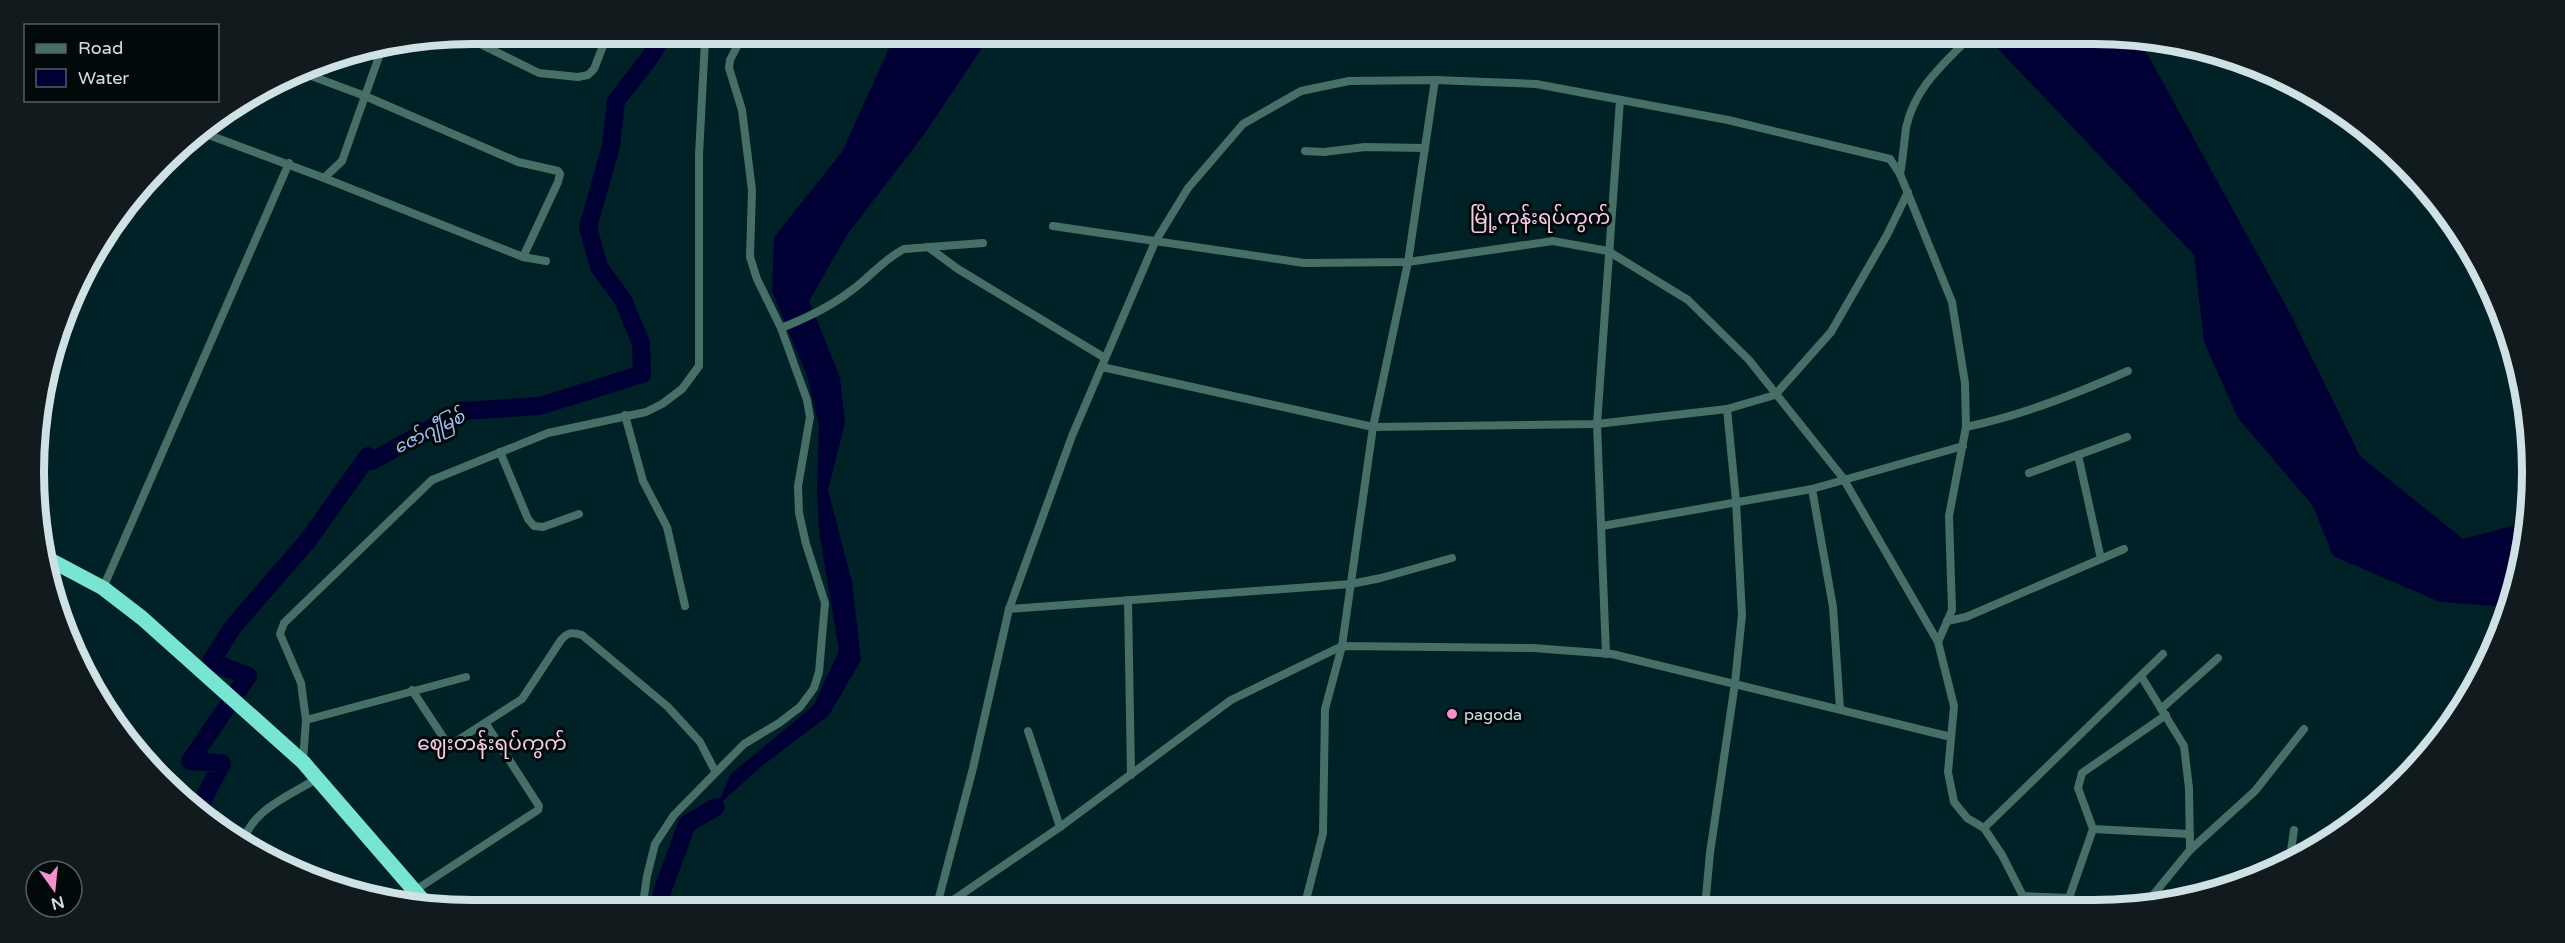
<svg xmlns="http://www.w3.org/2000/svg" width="2565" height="943" viewBox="0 0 2565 943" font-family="'Varela Round','Noto Sans Myanmar',sans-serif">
<rect width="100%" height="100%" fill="#002126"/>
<g fill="#000035">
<polygon points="896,33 992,33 925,133 847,235 809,301 840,377 845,423 828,490 852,582 861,660 829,715 762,766 716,807 731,774 813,706 839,651 819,531 817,490 819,426 807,376 772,291 774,237 842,152"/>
<polygon points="1983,33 2093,33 2139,39 2291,315 2360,456 2463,539 2527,522 2517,585 2507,607 2440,602 2333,556 2313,506 2238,418 2204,342 2194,255"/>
</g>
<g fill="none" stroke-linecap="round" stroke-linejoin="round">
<g stroke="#000035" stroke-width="18">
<polyline points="197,812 222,763 190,761 248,676 211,662 232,628 309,539 368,456 372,461 462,411 540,406 642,374 641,343 623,300 599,267 588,227 611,146 616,101 648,60 665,33"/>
<polyline points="659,910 662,892 687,824 716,807"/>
</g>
<g stroke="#466f67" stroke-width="8">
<polyline points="457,35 470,39 539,73 578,77 588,75 594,69 608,33"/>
<polyline points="298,71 365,96 518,162 558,171 560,174 558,182 523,257"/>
<polyline points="198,131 324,178 342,161 382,48"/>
<polyline points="1305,151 1324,152 1365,147 1425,148"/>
<path d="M1900,174C1903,159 1904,143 1906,128C1914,90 1940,67 1966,41"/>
<polyline points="324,178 523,257 546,261"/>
<polyline points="1053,226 1304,263 1408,262 1553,241 1608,251 1688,300 1749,360 1843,478 1938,642 1954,706 1948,772 1954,802 1967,818 1984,828 2002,855 2023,896 2026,906"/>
<polyline points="928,247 958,269 1105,358"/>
<path d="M781,328C807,318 830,307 852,290C870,277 884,259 904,249L983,243"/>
<polyline points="1102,367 1373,427 1597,424 1727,409 1775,395 1831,332 1887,235 1908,192"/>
<polyline points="625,415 643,481 667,527 685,606"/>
<path d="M1966,427C2023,415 2075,394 2128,371"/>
<polyline points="500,452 528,519 534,526 543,527 579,514"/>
<polyline points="2078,455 2101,559"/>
<polyline points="2029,473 2127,437"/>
<polyline points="1812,489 1833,607 1840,709"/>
<polyline points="1602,526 1812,489 1963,446"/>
<polyline points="103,588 289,163"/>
<polyline points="1128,600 1131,775"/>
<polyline points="1009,609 1351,584 1381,578 1452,558"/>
<polyline points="1947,621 1966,617 2124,549"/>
<polyline points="1606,654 1597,424 1620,100"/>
<polyline points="2141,676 2184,746 2189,788 2190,850"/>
<path d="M412,690L445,740L449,743L455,742L522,699L561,640C568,632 572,632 582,635L668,707L700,742L715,771"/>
<polyline points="2161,709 2218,658"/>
<polyline points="306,720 466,677"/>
<polyline points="1028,731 1060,827"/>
<polyline points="303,761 306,720 301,683 280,634 284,623 432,480 548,433 646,412 662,404 682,389 699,366 699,155 705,40 709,33"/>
<polyline points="1984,828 2163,654"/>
<polyline points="2093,829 2190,834"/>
<path d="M243,843C251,810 289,796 316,779"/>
<polyline points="2289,864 2294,830"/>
<polyline points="414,891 538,810 539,806 486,724"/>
<polyline points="2023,896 2069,898 2094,906"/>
<polyline points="2069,898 2093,829 2078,788 2082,773 2166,715"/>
<polyline points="2144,906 2190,850 2255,791 2304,729"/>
<polyline points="1705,907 1710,853 1735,683 1742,615 1736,501 1727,409"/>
<polyline points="1304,908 1323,833 1325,709 1342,646 1373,427 1408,262 1435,80"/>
<polyline points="936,909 973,768 1009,609 1072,436 1155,242 1188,188 1243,124 1301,91 1349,81 1435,80 1536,84 1728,120 1890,159 1900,174 1952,302 1965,383 1966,427 1949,516 1952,610 1938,642"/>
<polyline points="940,909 1060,827 1231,700 1342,646 1533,648 1612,654 1951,737"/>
<polyline points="642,910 647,876 655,844 674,815 744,744 779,723 800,707 814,688 819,672 825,603 806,544 799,513 798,486 810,417 807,400 781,328 757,279 750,257 752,190 742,110 729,68 730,60 744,33"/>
</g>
<polyline stroke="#77e5d1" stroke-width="15" points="41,555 103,588 142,618 303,762 426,904"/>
</g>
<circle fill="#f890cb" stroke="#01090b" stroke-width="2" cx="1452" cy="714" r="6"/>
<g text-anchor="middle" stroke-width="6" stroke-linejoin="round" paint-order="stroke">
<g font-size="16" fill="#cfe1e4" stroke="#01090b" text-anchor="start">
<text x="1464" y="720">pagoda</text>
</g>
<g font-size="18" font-style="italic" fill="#a2bef3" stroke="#01090b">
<text transform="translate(429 432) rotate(-26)" y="6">ဇော်ဂျီမြစ်</text>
</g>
<g font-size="20" fill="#facce4" stroke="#01090b">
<text x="1540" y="224">မြို့ကုန်းရပ်ကွက်</text>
<text x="492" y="750">ဈေးတန်းရပ်ကွက်</text>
</g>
</g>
<path d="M0 0H2565V943H0ZM472 44H2094A428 428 0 0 1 2522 472V472A428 428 0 0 1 2094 900H472A428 428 0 0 1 44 472V472A428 428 0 0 1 472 44Z" fill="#111a1c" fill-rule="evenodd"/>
<path fill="none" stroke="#cfe1e4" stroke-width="8" d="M472 44H2094A428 428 0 0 1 2522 472V472A428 428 0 0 1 2094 900H472A428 428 0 0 1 44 472V472A428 428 0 0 1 472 44Z"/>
<rect x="24" y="24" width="195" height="78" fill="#01090b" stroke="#535f62" stroke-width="1.5"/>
<rect x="36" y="44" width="30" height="9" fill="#466f67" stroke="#535f62" stroke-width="1.5"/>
<text x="78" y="54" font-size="18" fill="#cfe1e4">Road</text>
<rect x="36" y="69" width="30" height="18" fill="#000035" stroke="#535f62" stroke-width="1.5"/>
<text x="78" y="84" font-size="18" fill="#cfe1e4">Water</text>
<g transform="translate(54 889) rotate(165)"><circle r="28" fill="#01090b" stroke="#535f62" stroke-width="1.5"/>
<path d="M0-4.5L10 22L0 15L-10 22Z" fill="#f890cb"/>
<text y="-9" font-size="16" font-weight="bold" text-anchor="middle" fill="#cfe1e4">N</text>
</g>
</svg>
